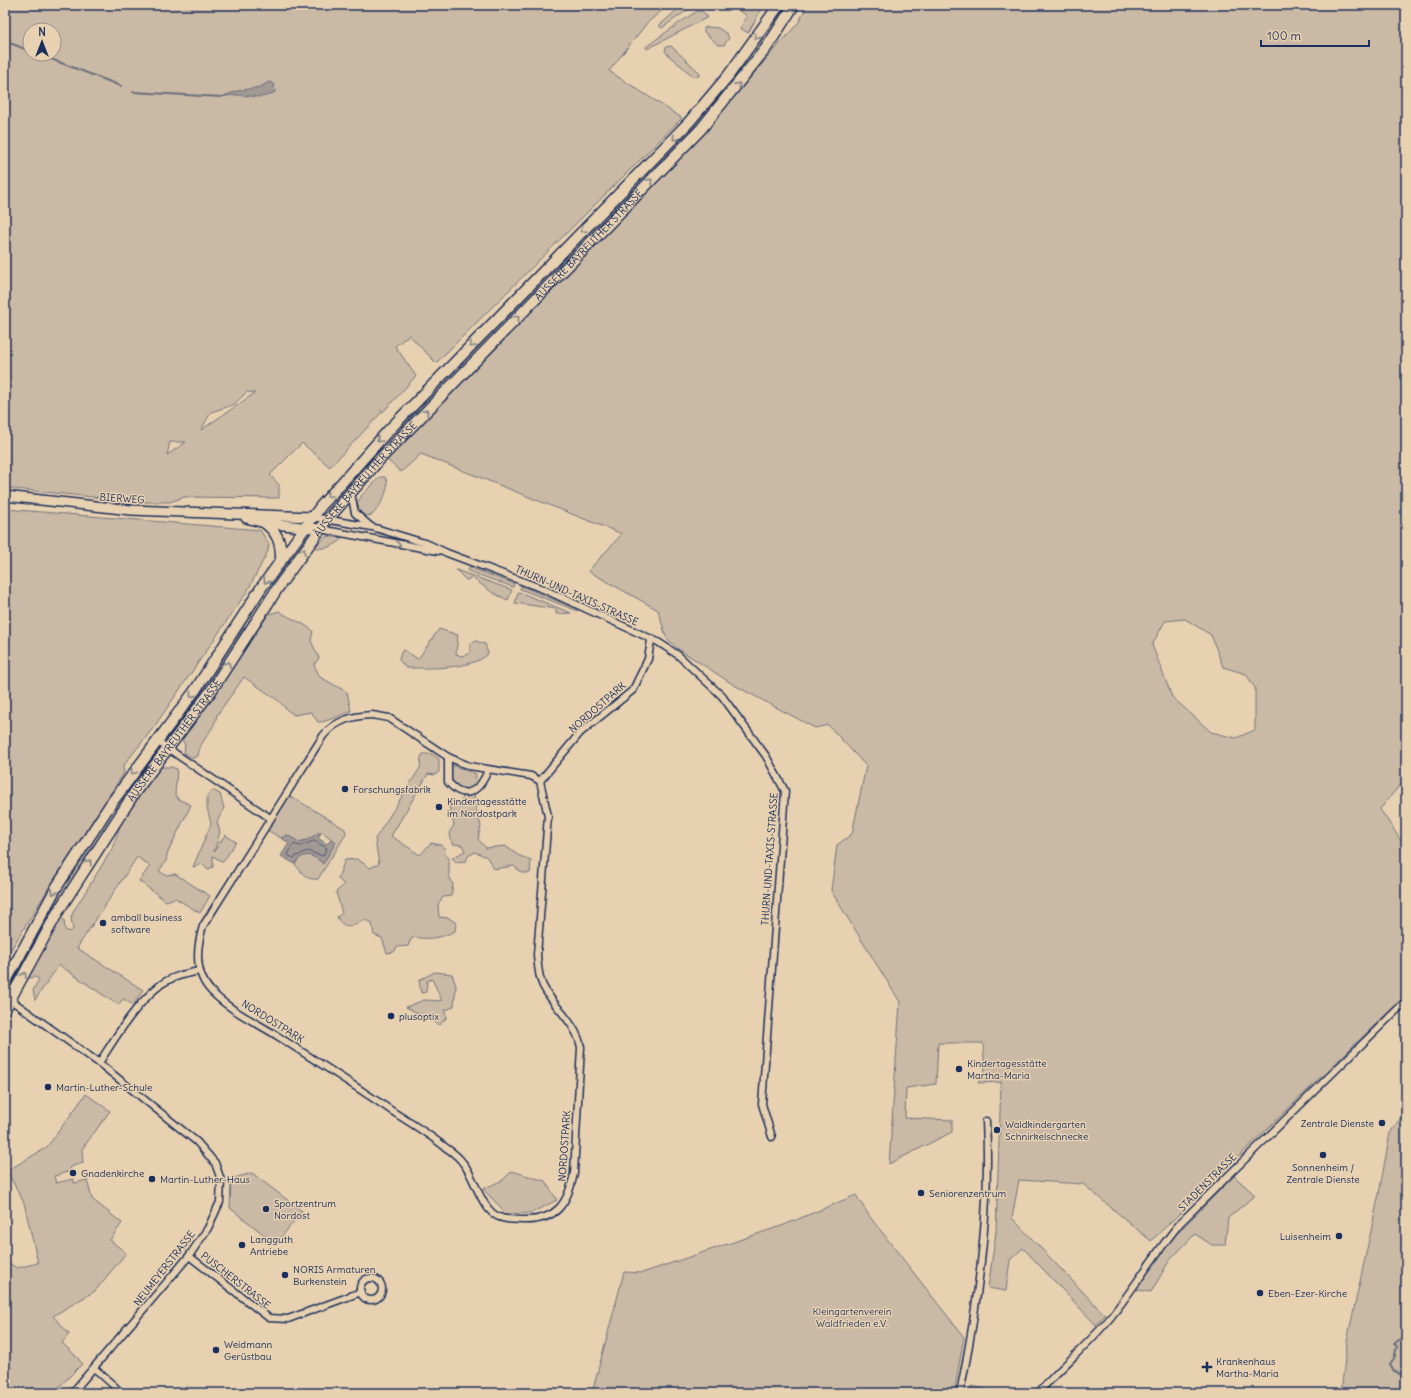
<svg xmlns="http://www.w3.org/2000/svg" width="1411" height="1398" viewBox="0 0 1411 1398" font-family="Delius,sans-serif">
<rect width="100%" height="100%" fill="#e7d1b0"/>
<filter id="ink" filterUnits="userSpaceOnUse"><feTurbulence type="fractalNoise" baseFrequency=".025" numOctaves="2"/><feDisplacementMap in="SourceGraphic" scale="8" xChannelSelector="R" yChannelSelector="G"/><feConvolveMatrix kernelMatrix="1 2 1 2 8 2 1 2 1" color-interpolation-filters="sRGB"/></filter>
<g filter="url(#ink)">
<g fill="#cab9a4" stroke="#727481" fill-rule="evenodd">
<path d="M5,5H668L647,23L609,71L682,118L436,363L409,335L395,346L416,376L383,412L380,410L382,412L330,467L302,443L270,475L279,485V498L184,497L170,502H142L5,488ZM30,30H54V54H30ZM247,392L255,393L201,430L211,412L233,405ZM170,442H186L167,455Z"/>
<polygon points="685,5 690,5 690,8 662,28 659,26 680,7"/>
<polygon points="731,5 764,5 748,33 740,28 747,16"/>
<path d="M783,5H788L745,68L703,118L377,456L336,501L334,500C377,452 423,407 464,358L724,88L749,55Z"/>
<path d="M807,5H1406V778L1380,809L1406,848V995L1151,1241L1083,1184L1019,1180L1012,1218L1105,1315L1096,1325L1023,1248L1010,1260L1006,1291L988,1288L996,1232L1001,1082L978,1083L985,1073L983,1043H938L936,1084L906,1088L905,1118L952,1120V1132L889,1164L900,1002L831,891L837,845L852,834L866,766L828,725L815,728L734,685L677,648L666,637L658,610L588,571L622,534L421,454L401,472L387,460L703,131L799,22ZM1185,619L1211,635L1223,667L1246,674L1255,688V730L1236,738L1211,732L1172,697L1152,645L1165,621Z"/>
<path d="M698,11H702L708,17L647,49L646,47C648,45 694,12 698,11Z"/>
<polygon points="707,27 718,28 727,34 729,38 724,45 718,45 704,32 704,28"/>
<polygon points="671,46 700,73 699,76 693,76 668,55 665,51 666,47"/>
<path d="M380,477H385C392,487 380,507 372,515L366,516L360,512L357,503L362,495Z"/>
<polygon points="5,509 260,530 269,544 268,551 248,590 154,727 123,766 124,773 55,878 7,956 5,954"/>
<path d="M327,536L342,538C338,545 322,551 315,547Z"/>
<polygon points="469,567 514,584 513,587 468,571"/>
<polygon points="456,570 512,590 508,600 493,593 471,577 468,580 466,580"/>
<path d="M276,576L249,617L225,662L211,684L168,740C170,730 186,713 192,705C223,664 244,617 276,576Z"/>
<polygon points="521,586 577,609 578,611 520,589"/>
<polygon points="518,592 519,592 571,613 556,614 556,609 515,603"/>
<path d="M279,611C290,619 303,622 313,631L311,641L319,658L314,665L320,677L347,692L351,711C343,714 325,723 318,722L311,712L294,715L286,709L279,701L244,677L217,715C215,731 199,740 198,756L192,758L184,753L185,745L181,738L211,698L269,614Z"/>
<path d="M439,629L458,635L456,654L462,656L470,653V644L476,641L485,644L488,654C471,670 428,668 406,668L399,660L401,652L404,650L418,659Z"/>
<polygon points="153,754 156,757 16,981 15,980 48,915 55,899 113,806"/>
<path d="M423,754H432L439,759V772L435,775L428,774L391,836L420,855L431,843L441,845L445,849L444,854L449,858V875L453,885L451,896L443,897L438,904L439,917L449,918L456,923L455,931C442,938 428,940 415,937L411,939L408,946L397,947L394,952L387,953L382,938L374,935L372,923L365,920C354,924 345,932 337,917L342,913L336,892L344,885L338,878L345,860L357,859L370,868L379,864L375,839L420,768L421,757Z"/>
<path d="M449,764L476,774L474,801L481,826L478,839L486,848L505,846L518,855L531,861L530,873H522L514,866L494,869L487,857L475,852L468,856L466,861L456,862L452,858L465,851L462,845L453,844L449,833L454,825L449,806L453,804L460,806L463,797C454,786 449,779 449,764Z"/>
<polygon points="159,767 171,767 177,769 175,795 178,799 191,805 167,854 166,861 159,871 165,875 175,874 210,896 200,913 175,898 166,901 139,881 150,866 137,857 77,948 143,990 133,1005 123,999 118,1005 59,965 35,1000 33,990 39,979 35,977 29,978 28,973 58,918 61,917 64,920 65,930 70,932 73,929 71,918 73,912 112,849 121,823 143,788"/>
<polygon points="212,790 220,794 224,808 217,822 220,832 214,852 225,835 236,842 223,862 213,856 213,867 208,869 203,864 193,867 211,824 207,807 207,796"/>
<path d="M287,797H292L345,829L346,834L318,879C305,881 301,871 295,864C303,851 314,854 323,864L336,842L322,832L307,840L299,842L287,835L281,838L267,830Z"/>
<polygon points="435,972 452,974 456,986 454,1006 449,1009 444,1010 447,1017 440,1025 406,1007 424,1000 442,1001 432,979 427,981 426,992 421,993 419,980"/>
<polygon points="86,1094 110,1111 82,1149 83,1163 70,1167 71,1171 54,1176 56,1183 73,1179 74,1183 87,1180 92,1199 122,1223 110,1240 126,1253 95,1291 53,1316 69,1334 62,1343 78,1358 82,1364 53,1393 5,1393 5,1261 17,1268 38,1263 24,1203 7,1171 47,1147"/>
<polygon points="1406,1110 1406,1393 1341,1393 1347,1341 1379,1194 1390,1133"/>
<polygon points="512,1171 545,1181 557,1200 531,1213 507,1214 483,1189 503,1180"/>
<polygon points="252,1173 302,1211 276,1244 230,1208 231,1179"/>
<polygon points="1234,1176 1255,1195 1228,1218 1225,1245 1212,1245 1195,1234 1169,1261 1151,1292 1137,1290 1164,1247"/>
<polygon points="856,1195 870,1217 964,1337 954,1393 592,1393 624,1272 642,1273 784,1225"/>
<polygon points="971,1386 1002,1393 969,1393"/>
</g>
<g fill="#a19994" stroke="#6b6f7e">
<path d="M269,82L274,84L275,92C262,100 255,96 240,95C234,95 227,96 221,97L237,91L260,87Z"/>
<path d="M318,833H321L318,838L327,844L331,839L336,842L323,864C313,854 303,851 295,864L281,856L289,843L281,838L287,835L299,842L307,840Z"/>
</g>
<g fill="none" stroke-linecap="round" stroke-linejoin="round">
<polygon stroke="#515974" stroke-width="1" points="314,841 327,848 323,856 307,851 293,858 288,855 293,844 300,846"/>
<g stroke="#6b6f7e" stroke-width="2">
<polyline points="5,41 30,51"/>
<polyline points="38,54 121,86"/>
<polyline points="133,92 221,97"/>
<polyline points="1406,1252 1405,1253 1406,1257"/>
<polyline points="1406,1260 1403,1263 1402,1267 1406,1270"/>
<polyline points="1406,1334 1394,1344 1397,1346 1394,1359 1390,1365 1394,1372 1406,1376"/>
</g>
<g stroke="#1b2f5e" stroke-width="9">
<g id="minor">
<polyline points="351,493 355,513 370,526"/>
<polyline points="312,517 372,527 428,544 447,553 543,589 658,642 678,655 722,696 766,756 785,791 762,1104 772,1137"/>
<polyline points="320,529 438,551"/>
<path d="M372,715L389,718L448,757L469,766L531,776L540,781L548,816L537,955C538,965 538,976 543,986C554,1008 576,1022 581,1047L574,1173C568,1204 556,1221 523,1220C515,1220 507,1220 499,1217C481,1210 475,1177 463,1163C459,1157 451,1151 445,1147C429,1134 412,1124 395,1113C357,1087 318,1062 279,1037C256,1022 230,1011 211,991C194,973 196,949 203,926L323,736C336,720 352,716 372,715Z"/>
<polyline points="157,741 270,818"/>
<path d="M448,757V782C465,802 480,791 488,770"/>
<polyline points="540,781 580,733 633,690 648,659 651,640"/>
<polyline points="5,996 99,1063 197,1142 215,1163 221,1180 220,1202 208,1228 189,1256 72,1393"/>
<path d="M99,1063C116,1037 134,1006 159,986C170,977 185,974 199,971"/>
<polyline points="189,1256 269,1318 288,1319 361,1292"/>
<circle cx="371" cy="1289" r="11"/>
<polyline points="94,1368 122,1393"/>
<path d="M960,1393C978,1305 991,1211 986,1121"/>
<path d="M1038,1393C1061,1367 1088,1345 1110,1318C1135,1287 1155,1253 1181,1222L1406,1001"/>
</g>
</g>
<g stroke="#1b2f5e" stroke-width="12">
<g id="secondary">
<polyline points="5,496 131,510 312,517"/>
<polyline points="246,518 265,523 320,529"/>
</g>
</g>
<g stroke="#1b2f5e" stroke-width="13">
<g id="primary">
<path d="M265,523C278,533 281,543 281,559"/>
<polyline points="5,983 56,888 110,805 196,689 261,588 321,506 386,433 689,122 728,76 779,5"/>
<path id="s1" d="M5,1009L59,910L135,792L211,691L281,583L328,519L379,460L701,129L767,47L794,5"/>
</g>
</g>
<use href="#minor" stroke="#e7d1b0" stroke-width="6"/>
<use href="#secondary" stroke="#e7d1b0" stroke-width="9"/>
<use href="#primary" stroke="#e7d1b0" stroke-width="10"/>
</g>
<defs><path id="oneway-chevron" d="M-2-3.5L2.5 0L-2 3.5" fill="none" stroke-width="1.6" stroke-linecap="round" stroke-linejoin="round"/></defs>
<g stroke="#818087">
<use href="#oneway-chevron" transform="translate(757 37) rotate(126)"/>
<use href="#oneway-chevron" transform="translate(738 85) rotate(-51)"/>
<use href="#oneway-chevron" transform="translate(675 138) rotate(133)"/>
<use href="#oneway-chevron" transform="translate(650 181) rotate(-46)"/>
<use href="#oneway-chevron" transform="translate(583 230) rotate(135)"/>
<use href="#oneway-chevron" transform="translate(517 318) rotate(-46)"/>
<use href="#oneway-chevron" transform="translate(472 345) rotate(134)"/>
<use href="#oneway-chevron" transform="translate(426 412) rotate(-46)"/>
<use href="#oneway-chevron" transform="translate(379 440) rotate(134)"/>
<use href="#oneway-chevron" transform="translate(329 495) rotate(130)"/>
<use href="#oneway-chevron" transform="translate(398 545) rotate(10)"/>
<use href="#oneway-chevron" transform="translate(303 551) rotate(-55)"/>
<use href="#oneway-chevron" transform="translate(266 581) rotate(124)"/>
<use href="#oneway-chevron" transform="translate(228 664) rotate(-58)"/>
<use href="#oneway-chevron" transform="translate(192 695) rotate(126)"/>
<use href="#oneway-chevron" transform="translate(133 772) rotate(126)"/>
<use href="#oneway-chevron" transform="translate(89 862) rotate(-57)"/>
<use href="#oneway-chevron" transform="translate(54 892) rotate(120)"/>
<use href="#oneway-chevron" transform="translate(24 975) rotate(-62)"/>
</g>
</g>
<g fill="#1b2f5e" stroke="#e7d1b0" stroke-width="1.5">
<circle cx="345" cy="789" r="4"/>
<circle cx="439" cy="807" r="4"/>
<circle cx="103" cy="923" r="4"/>
<circle cx="391" cy="1016" r="4"/>
<circle cx="959" cy="1069" r="4"/>
<circle cx="48" cy="1087" r="4"/>
<circle cx="1382" cy="1123" r="4"/>
<circle cx="997" cy="1130" r="4"/>
<circle cx="1323" cy="1155" r="4"/>
<circle cx="73" cy="1173" r="4"/>
<circle cx="152" cy="1179" r="4"/>
<circle cx="921" cy="1193" r="4"/>
<circle cx="266" cy="1209" r="4"/>
<circle cx="1339" cy="1236" r="4"/>
<circle cx="242" cy="1245" r="4"/>
<circle cx="285" cy="1275" r="4"/>
<circle cx="1260" cy="1293" r="4"/>
<circle cx="216" cy="1350" r="4"/>
<path d="M1205 1361h4v4h4v4h-4v4h-4v-4h-4v-4h4z"/>
</g>
<g text-anchor="middle" stroke-width="3" stroke-linejoin="round" paint-order="stroke">
<g font-size="10" fill="#1b2f5e" stroke="#e7d1b0">
<text dy="4" stroke="none"><textPath href="#s1" startOffset="966">ÄUSSERE BAYREUTHER STRASSE</textPath></text>
<text dy="4" stroke="none"><textPath href="#s1" startOffset="642">ÄUSSERE BAYREUTHER STRASSE</textPath></text>
<text transform="translate(122 498) rotate(4)" y="4">BIERWEG</text>
<text transform="translate(577 595) rotate(24)" y="4">THURN-UND-TAXIS-STRASSE</text>
<text transform="translate(597 707) rotate(-41)" y="4">NORDOSTPARK</text>
<text dy="4" stroke="none"><textPath href="#s1" startOffset="318">ÄUSSERE BAYREUTHER STRASSE</textPath></text>
<text transform="translate(769 859) rotate(-86)" y="4">THURN-UND-TAXIS-STRASSE</text>
<text transform="translate(273 1021) rotate(32)" y="4">NORDOSTPARK</text>
<text transform="translate(564 1146) rotate(-86)" y="4">NORDOSTPARK</text>
<text transform="translate(1207 1182) rotate(-45)" y="4">STADENSTRASSE</text>
<text transform="translate(164 1268) rotate(-52)" y="4">NEUMEYERSTRASSE</text>
<text transform="translate(236 1280) rotate(38)" y="4">PUSCHERSTRASSE</text>
</g>
<g font-size="10" fill="#1b2f5e" stroke="#e7d1b0" text-anchor="start">
<text x="353" y="793">Forschungsfabrik</text>
<text x="447" y="805">Kindertagesstätte<tspan x="447" dy="12">im Nordostpark</tspan></text>
<text x="111" y="921">amball business<tspan x="111" dy="12">software</tspan></text>
<text x="399" y="1020">plusoptix</text>
<text x="967" y="1067">Kindertagesstätte<tspan x="967" dy="12">Martha-Maria</tspan></text>
<text x="56" y="1091">Martin-Luther-Schule</text>
<text x="1374" y="1127" text-anchor="end">Zentrale Dienste</text>
<text x="1005" y="1128">Waldkindergarten<tspan x="1005" dy="12">Schnirkelschnecke</tspan></text>
<text x="1323" y="1171" text-anchor="middle">Sonnenheim /<tspan x="1323" dy="12">Zentrale Dienste</tspan></text>
<text x="81" y="1177">Gnadenkirche</text>
<text x="160" y="1183">Martin-Luther-Haus</text>
<text x="929" y="1197">Seniorenzentrum</text>
<text x="274" y="1207">Sportzentrum<tspan x="274" dy="12">Nordost</tspan></text>
<text x="1331" y="1240" text-anchor="end">Luisenheim</text>
<text x="250" y="1243">Langguth<tspan x="250" dy="12">Antriebe</tspan></text>
<text x="293" y="1273">NORIS Armaturen<tspan x="293" dy="12">Burkenstein</tspan></text>
<text x="1268" y="1297">Eben-Ezer-Kirche</text>
<text x="224" y="1348">Weidmann<tspan x="224" dy="12">Gerüstbau</tspan></text>
<text x="1216" y="1365">Krankenhaus<tspan x="1216" dy="12">Martha-Maria</tspan></text>
</g>
<g font-size="10" fill="#2c3d65" stroke="#e7d1b0">
<text x="852" y="1315">Kleingartenverein<tspan x="852" dy="12">Waldfrieden e.V.</tspan></text>
</g>
</g>
<rect width="1411" height="1398" fill="none" stroke="#e7d1b0" stroke-width="20"/>
<rect x="10" y="10" width="1391" height="1378" fill="none" stroke="#1b2f5e" stroke-width="1.5" filter="url(#ink)"/>
<g transform="translate(42 42)"><circle r="19" fill="#e7d1b0" stroke="#95908f"/>
<path d="M0-3L7 15L0 10L-7 15Z" fill="#1b2f5e"/>
<text y="-6" font-size="11" font-weight="bold" text-anchor="middle" fill="#1b2f5e">N</text>
</g>
<path d="M1261 40v6h108v-6" fill="none" stroke="#1b2f5e" stroke-width="2"/>
<text x="1267" y="40" font-size="12" fill="#1b2f5e" stroke="#e7d1b0" stroke-width="3" paint-order="stroke">100 m</text>
</svg>
